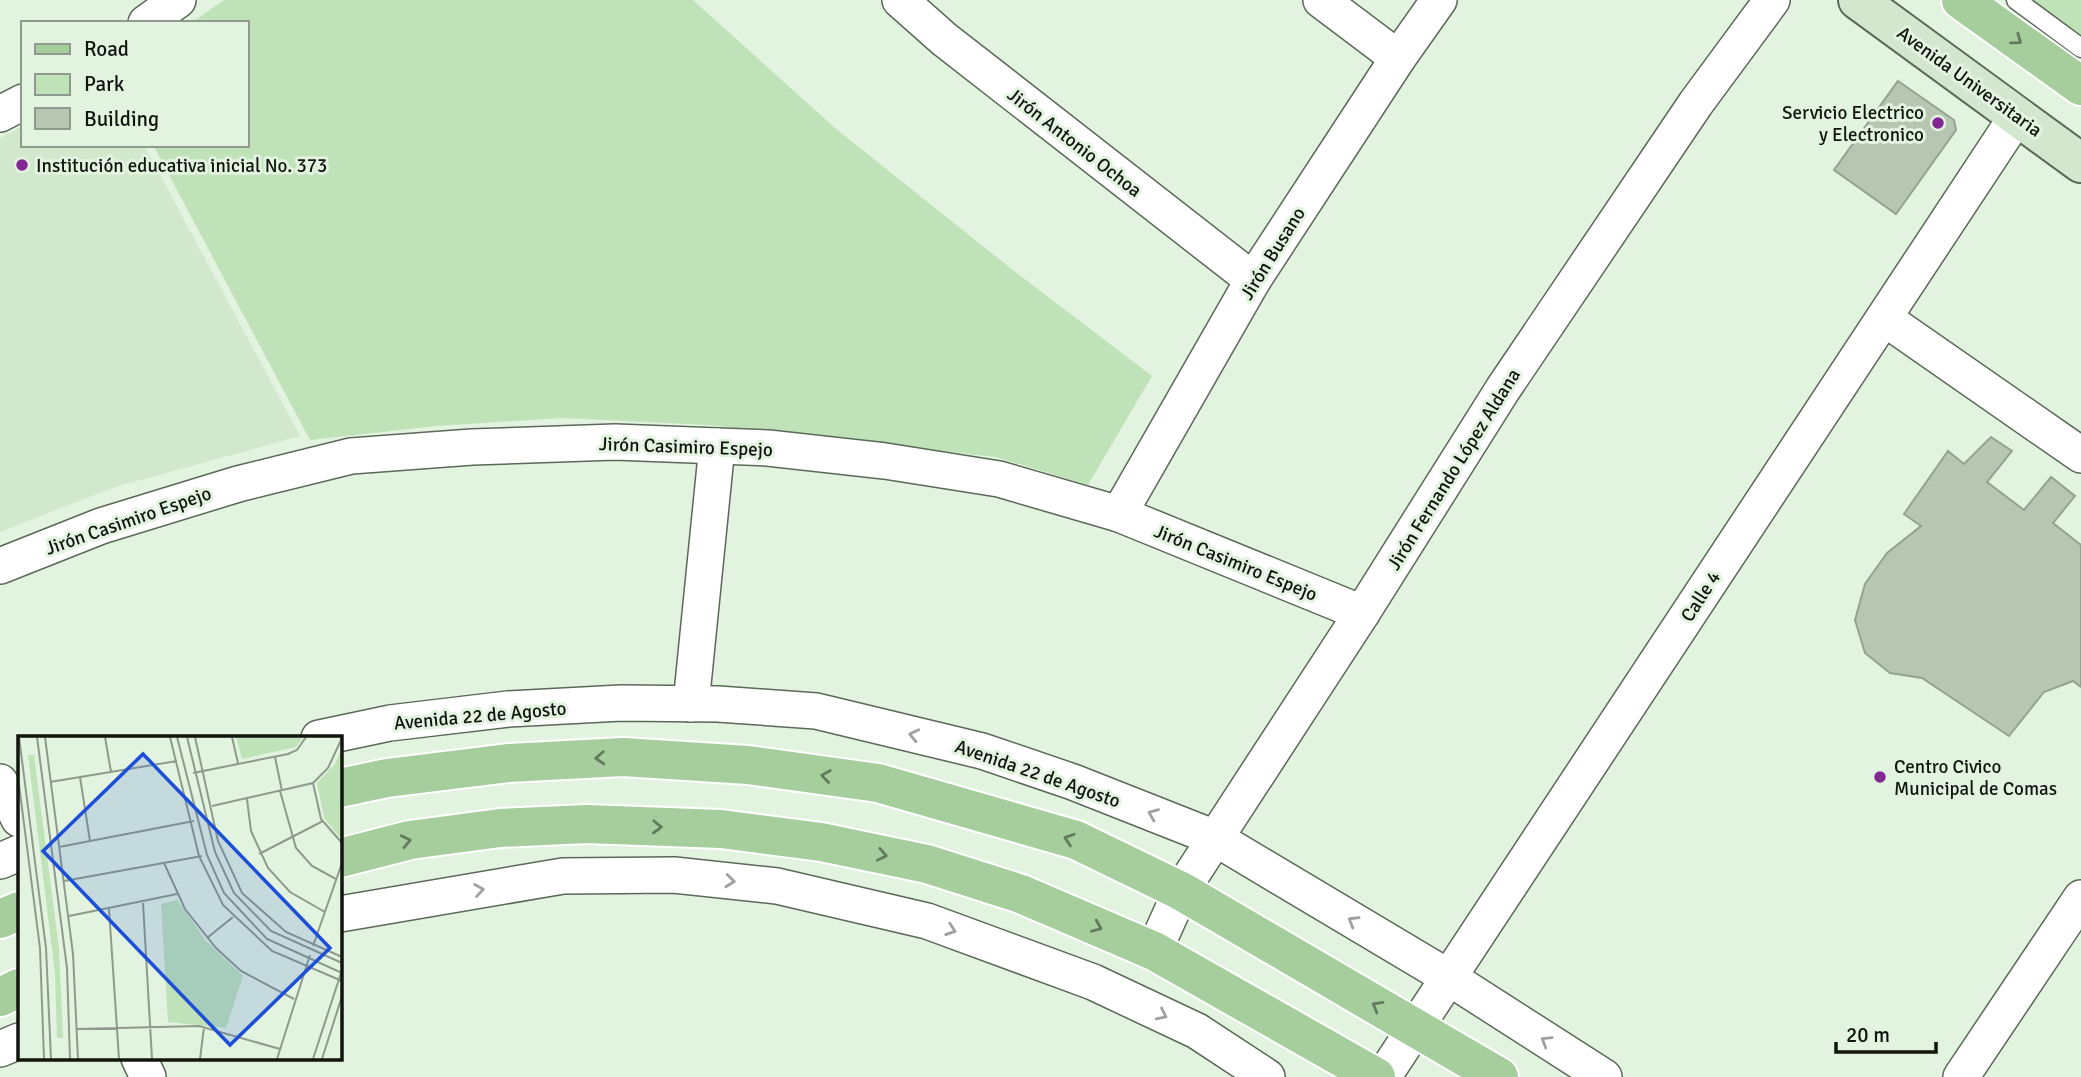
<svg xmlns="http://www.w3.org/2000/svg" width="2081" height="1077" viewBox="0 0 2081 1077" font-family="Signika,sans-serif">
<rect width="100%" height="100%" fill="#e2f3df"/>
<polygon fill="#d2e8cd" points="23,126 23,145 144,145 300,436 115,487 0,532 0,138"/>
<g fill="#bfe2b8">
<polygon points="224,0 693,0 835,128 1014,271 1152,376 1088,485 996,457 709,425 562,418 436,426 310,440 153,145 247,145 247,23 191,23"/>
<polygon points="2029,0 2081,0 2081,39"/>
</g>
<g fill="#b6c6b2" stroke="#94a390" stroke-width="2">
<polygon points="1898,81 1954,120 1956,130 1896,214 1834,170"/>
<polygon points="1991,437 2012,451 1987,482 2024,510 2051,477 2075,496 2053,523 2081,545 2081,687 2073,681 2044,692 2009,736 1922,678 1890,673 1865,653 1855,620 1865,584 1887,553 1921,526 1904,514 1948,451 1964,464"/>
</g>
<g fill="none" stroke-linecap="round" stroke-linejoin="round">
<g stroke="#5b6958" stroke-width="21">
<polyline id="lane" points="2016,0 2081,48"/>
</g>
<g stroke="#5b6958" stroke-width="38">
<g id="street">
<polyline points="900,0 944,39 1253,280"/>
<polyline points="1321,0 1398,58"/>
<polyline points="146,23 178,0"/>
<polyline points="0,114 23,102"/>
<polyline points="1884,318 2081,455"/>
<polyline points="1119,514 1253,280 1398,58 1439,0"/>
<polyline points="0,566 101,526 238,484 351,456 472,447 615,442 768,448 885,461 999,479 1119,514 1362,613"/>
<polyline points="691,704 717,446"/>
<polyline points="319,738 390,723 508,709 621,703 718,704 816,711 982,751 1073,782 1215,838 1448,977 1604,1077"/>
<polyline points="0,782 19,819"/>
<polyline points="0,861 19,853"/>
<polyline points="340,914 563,876 674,875 777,886 927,921 1093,982 1197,1031 1267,1077"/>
<polyline points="1154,951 1181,891 1362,613 1503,389 1696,103 1772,0"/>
<polyline points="0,1049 19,1041"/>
<polyline points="139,1058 148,1077"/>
<polyline points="1383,1077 2017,116"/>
<polyline points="1961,1077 2081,898"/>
</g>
</g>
<g stroke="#5b6958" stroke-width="42">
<polyline id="secondary" points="1858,0 2081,163"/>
</g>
<g stroke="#fff" stroke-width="42">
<g id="primary">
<polyline points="1961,0 2081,86"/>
<polyline points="340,788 387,778 508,763 623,757 748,765 878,783 1076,840 1181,891 1499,1077"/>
<polyline points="340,858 410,840 500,828 587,824 721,829 821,842 927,864 1021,894 1154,951 1376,1077"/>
<polyline points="0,919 19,911"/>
<polyline points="0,997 19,988"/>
</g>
</g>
<use href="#lane" stroke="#fff" stroke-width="18"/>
<use href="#street" stroke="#fff" stroke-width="35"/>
<use href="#secondary" stroke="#d2e7ce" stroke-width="38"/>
<use href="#primary" stroke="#a5ce9c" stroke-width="38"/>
</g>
<defs><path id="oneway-chevron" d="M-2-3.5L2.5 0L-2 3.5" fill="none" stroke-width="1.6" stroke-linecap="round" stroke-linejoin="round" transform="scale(1.75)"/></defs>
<g stroke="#627b5c">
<use href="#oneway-chevron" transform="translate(2017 40) rotate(36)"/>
<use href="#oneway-chevron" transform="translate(600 758) rotate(177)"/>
<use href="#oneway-chevron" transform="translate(826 776) rotate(-172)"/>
<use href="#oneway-chevron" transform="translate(657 827) rotate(2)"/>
<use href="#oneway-chevron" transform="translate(1069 839) rotate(-162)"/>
<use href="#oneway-chevron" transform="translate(406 841) rotate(-12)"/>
<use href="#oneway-chevron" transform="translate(882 855) rotate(12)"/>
<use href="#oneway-chevron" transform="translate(1097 927) rotate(23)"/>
<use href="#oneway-chevron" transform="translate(1377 1006) rotate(-150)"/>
</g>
<g stroke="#9fa19f">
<use href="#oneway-chevron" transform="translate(914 735) rotate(-167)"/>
<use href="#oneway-chevron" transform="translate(1153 814) rotate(-158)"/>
<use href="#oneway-chevron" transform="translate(730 881) rotate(6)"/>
<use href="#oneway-chevron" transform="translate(479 890) rotate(-9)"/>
<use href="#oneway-chevron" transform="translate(1353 921) rotate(-149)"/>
<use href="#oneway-chevron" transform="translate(951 930) rotate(19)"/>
<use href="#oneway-chevron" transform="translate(1162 1015) rotate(26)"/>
<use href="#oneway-chevron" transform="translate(1546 1041) rotate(-148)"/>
</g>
<g fill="#822895" stroke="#e2f3df" stroke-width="2.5">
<circle cx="1938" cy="123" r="7"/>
<circle cx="22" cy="165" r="7"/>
<circle cx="1880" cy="777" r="7"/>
</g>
<g text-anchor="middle" stroke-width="6" stroke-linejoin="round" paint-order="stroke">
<g font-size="19" fill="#10150e" stroke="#e2f3df">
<text transform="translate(1970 81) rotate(36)" y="7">Avenida Universitaria</text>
<text transform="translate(1075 142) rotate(38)" y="7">Jirón Antonio Ochoa</text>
<text transform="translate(1272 253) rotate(-58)" y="7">Jirón Busano</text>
<text transform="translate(686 446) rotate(2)" y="7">Jirón Casimiro Espejo</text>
<text transform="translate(1453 469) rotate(-58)" y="7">Jirón Fernando López Aldana</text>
<text transform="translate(128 520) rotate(-19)" y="7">Jirón Casimiro Espejo</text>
<text transform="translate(1236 562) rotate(22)" y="7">Jirón Casimiro Espejo</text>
<text transform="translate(1700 596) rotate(-57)" y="7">Calle 4</text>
<text transform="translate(480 715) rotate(-5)" y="7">Avenida 22 de Agosto</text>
<text transform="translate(1038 773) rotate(19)" y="7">Avenida 22 de Agosto</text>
</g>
<g font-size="19" fill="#10150e" stroke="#e2f3df" text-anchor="start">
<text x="1924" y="119" text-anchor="end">Servicio Electrico<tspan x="1924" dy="22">y Electronico</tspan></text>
<text x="36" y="172">Institución educativa inicial No. 373</text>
<text x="1894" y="773">Centro Civico<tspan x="1894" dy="22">Municipal de Comas</tspan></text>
</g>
</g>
<g transform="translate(18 736)">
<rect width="324" height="324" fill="#e2f3df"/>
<path d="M218,1H285L278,11L224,23ZM324,12V104L306,82L299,47L317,28ZM10,19H16L41,213L45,302H39L37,237ZM159,164L188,205L225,240L208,292L150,286L143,168Z" fill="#bfe2b8"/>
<path fill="none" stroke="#8e9a8b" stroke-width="2" d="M1,1L28,212L33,323M19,1L49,232L52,323M27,1L55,218L60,323M87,1L93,36M152,1L181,120L205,169L254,215L324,245M159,1L189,119L206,157L249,203L324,237M169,1L197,116L216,157L253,195L324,227M177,1L200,105L224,157L268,196L324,221M214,1L220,27M257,21L264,55M175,37L270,18L279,14L288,1M0,41L22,212L26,323M62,41L72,105M32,46L159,25M295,47L303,83L324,107M262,55L278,112L294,130L318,143M229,63L233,95L250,132L272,156L307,176M194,70L295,47L310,32L324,2M41,111L176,85M241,118L305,85M146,127L167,173L198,212L223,235L276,263M46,145L184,120M125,167L134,323M91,173L101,323M51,180L159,158M189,202L215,181M295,210L324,127M59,293L181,290L262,313M182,323L186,291M259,323L292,219M295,323L324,234M304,323L324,260"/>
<path fill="#1d4ed8" fill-opacity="0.15" stroke="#1d4ed8" stroke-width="3.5" d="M125,18L312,212L212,309L25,115Z"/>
<rect width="324" height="324" fill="none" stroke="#10150e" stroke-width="3.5"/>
</g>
<rect x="21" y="21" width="228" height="126" fill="#e2f3df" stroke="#8e9a8b" stroke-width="2"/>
<rect x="35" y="44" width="35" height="10" fill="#a5ce9c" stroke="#8e9a8b" stroke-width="2"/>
<text x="84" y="56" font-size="21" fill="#10150e">Road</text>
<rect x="35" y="74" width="35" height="21" fill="#bfe2b8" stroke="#8e9a8b" stroke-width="2"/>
<text x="84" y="91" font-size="21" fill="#10150e">Park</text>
<rect x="35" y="108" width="35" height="21" fill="#b6c6b2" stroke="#8e9a8b" stroke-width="2"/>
<text x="84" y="126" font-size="21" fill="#10150e">Building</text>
<path d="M1836 1042v10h100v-10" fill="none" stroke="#10150e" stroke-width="3.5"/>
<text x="1846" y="1042" font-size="21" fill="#10150e" stroke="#e2f3df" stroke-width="5" paint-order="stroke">20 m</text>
</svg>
